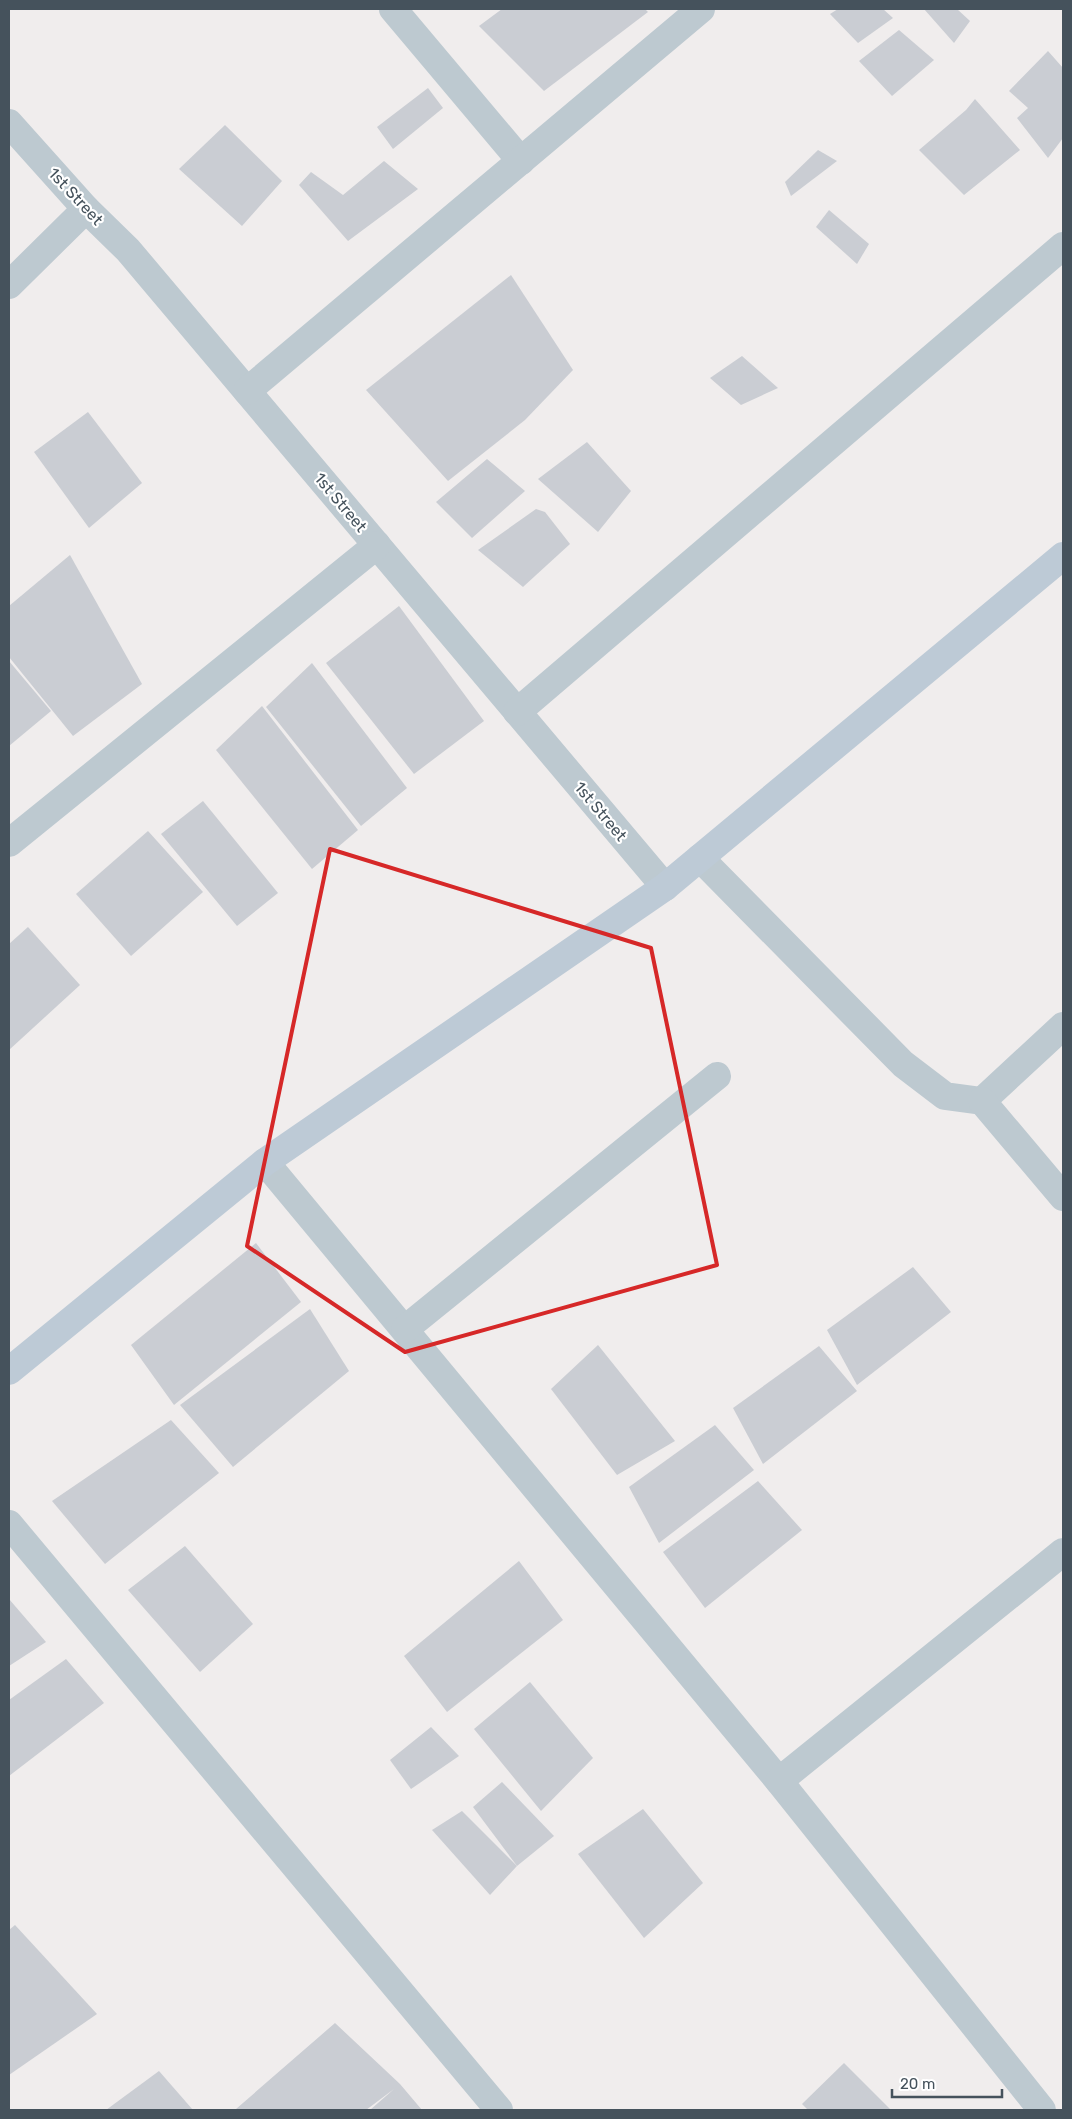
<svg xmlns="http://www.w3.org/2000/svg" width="1072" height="2119" viewBox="0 0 1072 2119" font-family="Rubik,sans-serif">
<rect width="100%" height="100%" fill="#f0eded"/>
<g fill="#cacdd3">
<polygon points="502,9 645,9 648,12 544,91 479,26"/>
<polygon points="838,9 883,9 893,18 858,43 830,14"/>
<polygon points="924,9 957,9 970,21 954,43"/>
<polygon points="899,30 934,60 892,96 859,61"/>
<polygon points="1048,51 1063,68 1063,138 1048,158 1017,118 1028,108 1009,91"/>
<polygon points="428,88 443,108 393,149 377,127"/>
<polygon points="975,99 1020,150 964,195 919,150 966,110"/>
<polygon points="225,125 282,181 242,226 179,169"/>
<polygon points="818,150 837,161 791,196 785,182"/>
<polygon points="384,161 418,189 348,241 299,185 311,172 343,195"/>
<polygon points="829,210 869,244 857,264 816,227"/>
<polygon points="511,275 573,370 525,420 448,481 366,390"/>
<polygon points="742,356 778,388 741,405 710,378"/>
<polygon points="88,412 142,483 89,528 34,452"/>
<polygon points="587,442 631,491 598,532 538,479"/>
<polygon points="487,459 525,491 472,538 436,502"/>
<polygon points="536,509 545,512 570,544 523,587 478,550"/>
<polygon points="70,555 142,684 73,736 9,657 9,606"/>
<polygon points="399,606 484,721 414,774 326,663"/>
<polygon points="9,661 51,711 9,746"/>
<polygon points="312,663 407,788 361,826 266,707"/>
<polygon points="262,706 358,830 312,869 216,750"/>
<polygon points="203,801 278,893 237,926 161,834"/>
<polygon points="148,831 203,892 131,956 76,894"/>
<polygon points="28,927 80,985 9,1050 9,944"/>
<polygon points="256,1243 301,1302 174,1405 131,1345"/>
<polygon points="913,1267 951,1312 857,1385 827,1330"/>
<polygon points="310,1309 349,1371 233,1467 180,1405"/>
<polygon points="598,1345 675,1441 617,1475 551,1389"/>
<polygon points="819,1346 857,1391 763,1464 733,1408"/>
<polygon points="171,1420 219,1473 105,1564 52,1501"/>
<polygon points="715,1425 754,1470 659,1543 629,1487"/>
<polygon points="758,1481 802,1530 705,1608 663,1552"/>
<polygon points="185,1546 253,1624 200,1672 128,1590"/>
<polygon points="519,1561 563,1620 447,1712 404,1656"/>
<polygon points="9,1599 46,1642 9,1666"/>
<polygon points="66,1659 104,1703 9,1776 9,1700"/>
<polygon points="530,1682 593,1758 541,1811 474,1729"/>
<polygon points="431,1727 459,1756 411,1789 390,1760"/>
<polygon points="502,1782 554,1836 517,1866 473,1807"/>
<polygon points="643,1809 703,1883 644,1938 578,1854"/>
<polygon points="462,1811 517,1866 490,1895 432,1830"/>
<polygon points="15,1925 97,2014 9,2075 9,1930"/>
<polygon points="335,2023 400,2084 422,2110 370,2110 394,2089 366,2110 237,2110 236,2109"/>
<polygon points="844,2063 891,2110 808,2110 802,2104"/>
<polygon points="159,2071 193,2110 106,2110"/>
</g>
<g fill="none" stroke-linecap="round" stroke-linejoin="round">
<g stroke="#bdc9d0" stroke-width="28">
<polyline points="393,9 521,161"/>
<polyline points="9,123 86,209 128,250 665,887"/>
<polyline points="9,285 86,209"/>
<polyline points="247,391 701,9"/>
<polyline points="517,712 1063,246"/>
<polyline points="9,843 377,545"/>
<polyline points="700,858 903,1064 945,1096 982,1101 1063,1026"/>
<polyline points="982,1101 1063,1197"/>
<polyline points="265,1162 779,1781 1042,2110"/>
<polyline points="405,1329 717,1076"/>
<polyline points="9,1524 499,2110"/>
<polyline points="779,1781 1063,1552"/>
</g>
<polyline stroke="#bdcad6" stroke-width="28" points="9,1371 265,1162 665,887 1063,556"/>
</g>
<path fill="none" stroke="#d62828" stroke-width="4" stroke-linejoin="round" d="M330,849L651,948L717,1265L405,1352L247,1246Z"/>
<g text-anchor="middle" stroke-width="4.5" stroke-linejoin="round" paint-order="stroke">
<g font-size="16" fill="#45525c" stroke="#fff">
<text transform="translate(76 196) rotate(47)" y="6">1st Street</text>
<text transform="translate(341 502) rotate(50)" y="6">1st Street</text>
<text transform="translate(601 811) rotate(50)" y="6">1st Street</text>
</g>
</g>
<rect width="1072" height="2119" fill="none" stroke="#45525c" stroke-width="20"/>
<path d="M892 2089v8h110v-8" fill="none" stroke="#45525c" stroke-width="2.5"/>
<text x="900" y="2089" font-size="15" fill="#45525c" stroke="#ffffff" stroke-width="4" paint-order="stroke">20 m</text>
</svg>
